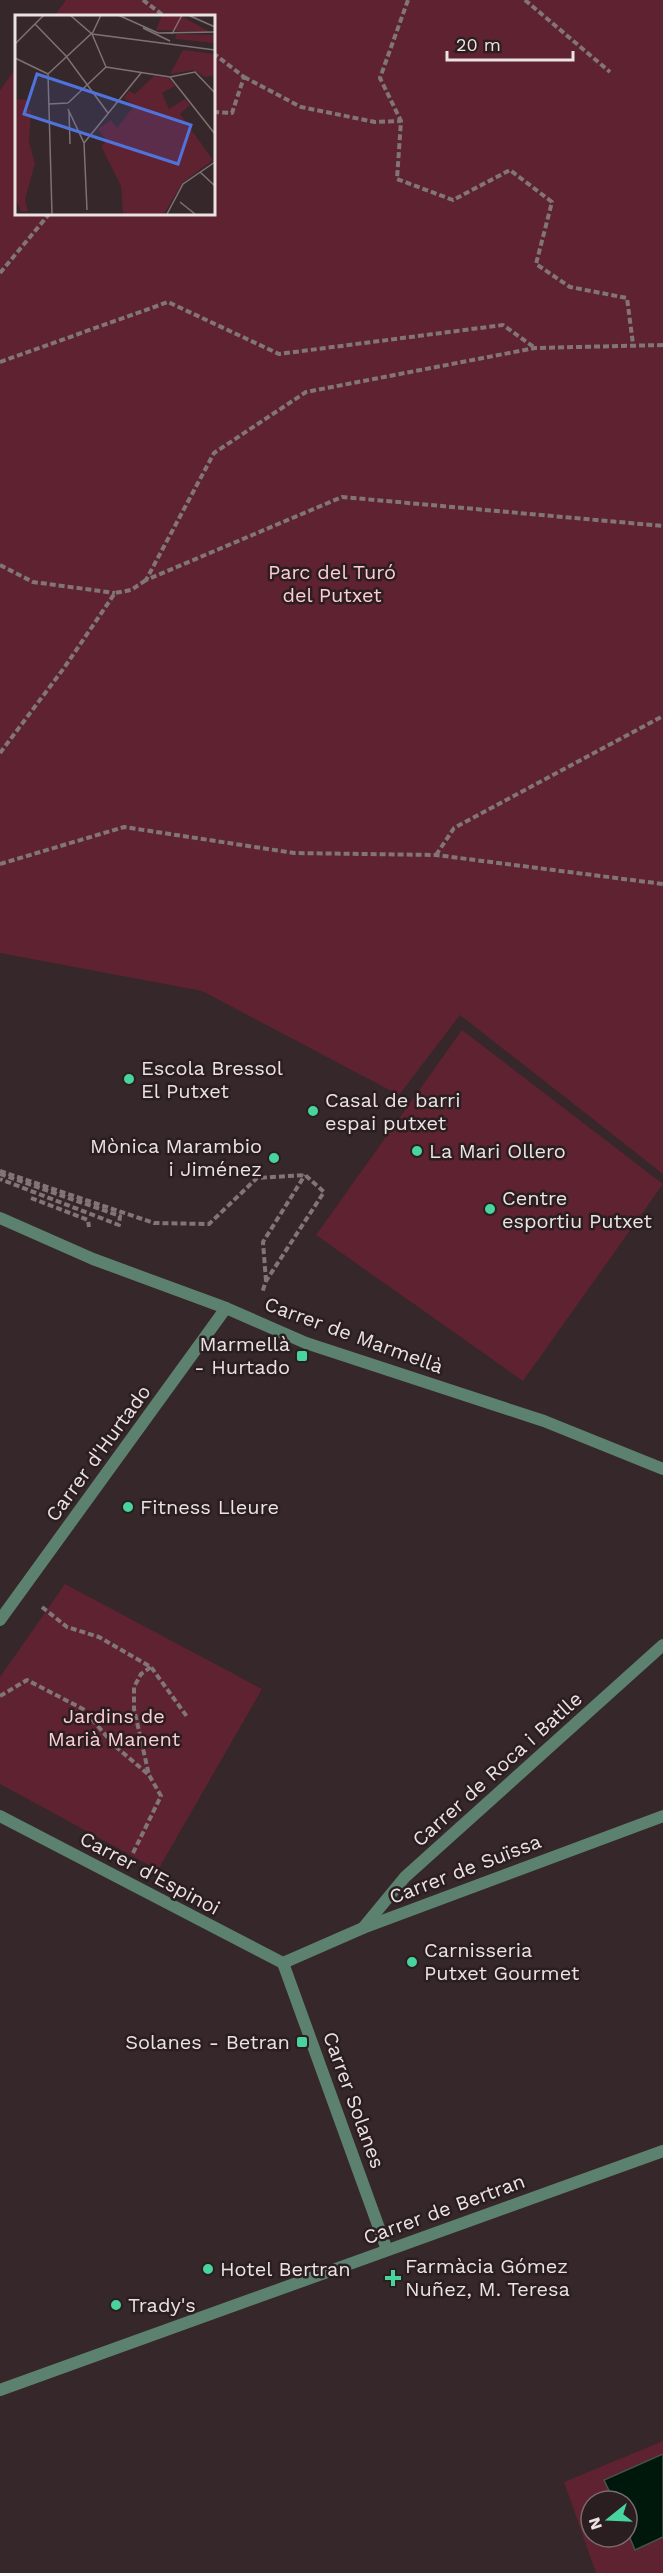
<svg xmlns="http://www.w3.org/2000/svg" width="663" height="2573" viewBox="0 0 663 2573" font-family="'Work Sans',sans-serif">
<rect width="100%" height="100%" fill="#35272a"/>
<g fill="#5e2231" fill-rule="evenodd">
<polygon points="66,0 663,0 663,1174 460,1015 399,1095 202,991 0,953 0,90 16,68 16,213 213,213 213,16 54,16"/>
<polygon points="462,1030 663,1184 523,1381 316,1235"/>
<polygon points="65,1584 262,1689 158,1870 0,1784 0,1677"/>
<path d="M663,2441V2573H596L564,2482ZM591,2501H627V2537H591Z"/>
</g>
<polygon fill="#00180c" stroke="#46554c" stroke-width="1.5" points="663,2454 663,2537 635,2550 627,2531 627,2501 614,2501 604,2480"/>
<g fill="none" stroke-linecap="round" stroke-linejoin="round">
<g stroke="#817577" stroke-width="4" stroke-dasharray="6 3" stroke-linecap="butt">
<polyline points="143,0 164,16"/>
<polyline points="408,0 380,78 401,121 397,179 453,200 510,170 552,202 536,264 570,287 627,298 633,344"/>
<polyline points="525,0 610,72"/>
<polyline points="213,53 244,77 232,113 213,112"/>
<polyline points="244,77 301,107 375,122 401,121"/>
<polyline points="0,273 50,213"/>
<polyline points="663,345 535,348 306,392 214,453 146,580 342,497 663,526"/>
<polyline points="0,362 168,302 279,354 503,325 535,348"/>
<polyline points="0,565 33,582 115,593"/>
<polyline points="0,753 64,668 115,593 131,590 146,580"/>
<polyline points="436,855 454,828 663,716"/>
<polyline points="0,864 124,827 294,853 436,855 663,884"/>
<polyline points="0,1171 154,1223 209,1224 257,1178 305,1175 324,1192 266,1281 262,1293"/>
<polyline points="0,1174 120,1216 119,1225 0,1179"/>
<polyline points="31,1198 88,1220 89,1227"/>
<polyline points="266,1281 263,1242 305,1175"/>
<polyline points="42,1607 67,1627 99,1637 151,1667 188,1718"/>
<polyline points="0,1696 27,1680 83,1709 115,1746 149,1775"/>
<polyline points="133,1853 161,1796 149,1775 134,1709 134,1687 141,1674 151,1667"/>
</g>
<g stroke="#5c816f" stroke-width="12">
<polyline points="0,1218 93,1259 226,1308 306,1343 544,1421 663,1469"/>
<polyline points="0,1620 226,1308"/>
<polyline points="0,1816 283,1963"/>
<polyline points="363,1928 405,1877 663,1645"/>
<polyline points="283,1963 363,1928 663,1816"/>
<polyline points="283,1963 387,2250"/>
<polyline points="0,2390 663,2151"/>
</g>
</g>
<g fill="#48d49d" stroke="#2b1e20" stroke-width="2">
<circle cx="129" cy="1079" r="6"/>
<circle cx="313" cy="1111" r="6"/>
<circle cx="417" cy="1151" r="6"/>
<circle cx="274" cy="1158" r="6"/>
<circle cx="490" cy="1209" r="6"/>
<rect x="296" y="1350" width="12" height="12" rx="3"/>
<circle cx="128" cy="1507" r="6"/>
<circle cx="412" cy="1962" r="6"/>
<rect x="296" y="2036" width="12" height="12" rx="3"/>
<circle cx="208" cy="2269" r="6"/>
<path d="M390 2269h6v6h6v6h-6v6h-6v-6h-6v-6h6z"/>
<circle cx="116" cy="2305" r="6"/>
</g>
<g text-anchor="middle" stroke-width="5" stroke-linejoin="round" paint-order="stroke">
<g font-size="20" fill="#fdccd4" stroke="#2b1e20">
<text x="332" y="579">Parc del Turó<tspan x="332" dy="23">del Putxet</tspan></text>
<text x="114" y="1723">Jardins de<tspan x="114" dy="23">Marià Manent</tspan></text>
</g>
<g font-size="20" fill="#ebe2e3" stroke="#2b1e20" text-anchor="start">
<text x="141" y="1075">Escola Bressol<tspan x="141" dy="23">El Putxet</tspan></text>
<text x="325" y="1107">Casal de barri<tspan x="325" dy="23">espai putxet</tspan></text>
<text x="262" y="1153" text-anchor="end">Mònica Marambio<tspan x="262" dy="23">i Jiménez</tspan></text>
<text x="429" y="1158">La Mari Ollero</text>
<text x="502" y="1205">Centre<tspan x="502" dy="23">esportiu Putxet</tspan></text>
<text x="290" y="1351" text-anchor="end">Marmellà<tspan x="290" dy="23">- Hurtado</tspan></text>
<text x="140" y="1514">Fitness Lleure</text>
<text x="424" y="1957">Carnisseria<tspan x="424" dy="23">Putxet Gourmet</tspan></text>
<text x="290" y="2049" text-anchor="end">Solanes - Betran</text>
<text x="405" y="2273">Farmàcia Gómez<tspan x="405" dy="23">Nuñez, M. Teresa</tspan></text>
<text x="220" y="2276">Hotel Bertran</text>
<text x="128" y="2312">Trady's</text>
</g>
<g font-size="20" fill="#ebe2e3" stroke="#2b1e20">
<text transform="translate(354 1335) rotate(20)" y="7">Carrer de Marmellà</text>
<text transform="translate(98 1453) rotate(-54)" y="7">Carrer d'Hurtado</text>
<text transform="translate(497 1769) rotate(-42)" y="7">Carrer de Roca i Batlle</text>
<text transform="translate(465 1869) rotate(-21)" y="7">Carrer de Suïssa</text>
<text transform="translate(150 1873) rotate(28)" y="7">Carrer d'Espinoi</text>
<text transform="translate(354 2100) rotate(70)" y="7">Carrer Solanes</text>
<text transform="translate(444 2209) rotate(-20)" y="7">Carrer de Bertran</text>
</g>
</g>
<g transform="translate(15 15)">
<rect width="200" height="200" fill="#35272a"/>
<path d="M147,0H164L195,17L141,15ZM161,19L199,20V28L160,24ZM168,35L199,39V61L190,62L178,55L155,59ZM139,61L154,63L160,71L147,78L154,94L170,84L175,90L165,99L198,145L168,167L149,199H108L106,171L86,131L92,126L83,114L96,105L102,113L119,91L109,83L114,76L120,79ZM0,84L12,85L10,95H16L14,127L20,148L10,185L13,196L6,197L0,182Z" fill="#5e2231"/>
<path fill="none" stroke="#7e7274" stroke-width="1.5" d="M55,0L77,19L200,35M103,0L143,18L200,17M173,0L200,12M20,9L51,41L93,98M128,13L155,26M77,19L91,52M157,19L167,0M0,29L29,0M0,43L33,59M91,52L155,62L180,57L200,78M33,59L37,199M33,59L78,17L86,0M155,62L200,119M53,88L91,52M34,89L53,88M53,94L69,128L72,195M54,96L55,129M69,128L126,58M185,157L200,171M165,187L180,199M152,199L168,169L200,147"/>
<path fill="#5073db" fill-opacity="0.15" stroke="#5073db" stroke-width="3" d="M22,59L176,110L163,149L9,99Z"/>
<rect width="200" height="200" fill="none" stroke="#ebe2e3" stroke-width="3"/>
</g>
<g transform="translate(609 2519) rotate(252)"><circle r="28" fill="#2b1e20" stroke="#786c6e" stroke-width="1.5"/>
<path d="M0-4.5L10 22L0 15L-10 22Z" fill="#48d49d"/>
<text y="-9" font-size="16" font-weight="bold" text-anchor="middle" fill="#ebe2e3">N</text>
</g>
<path d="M447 51v9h126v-9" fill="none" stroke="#ebe2e3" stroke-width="3"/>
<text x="456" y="51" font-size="18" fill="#ebe2e3" stroke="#2b1e20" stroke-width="4.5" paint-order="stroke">20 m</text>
</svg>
